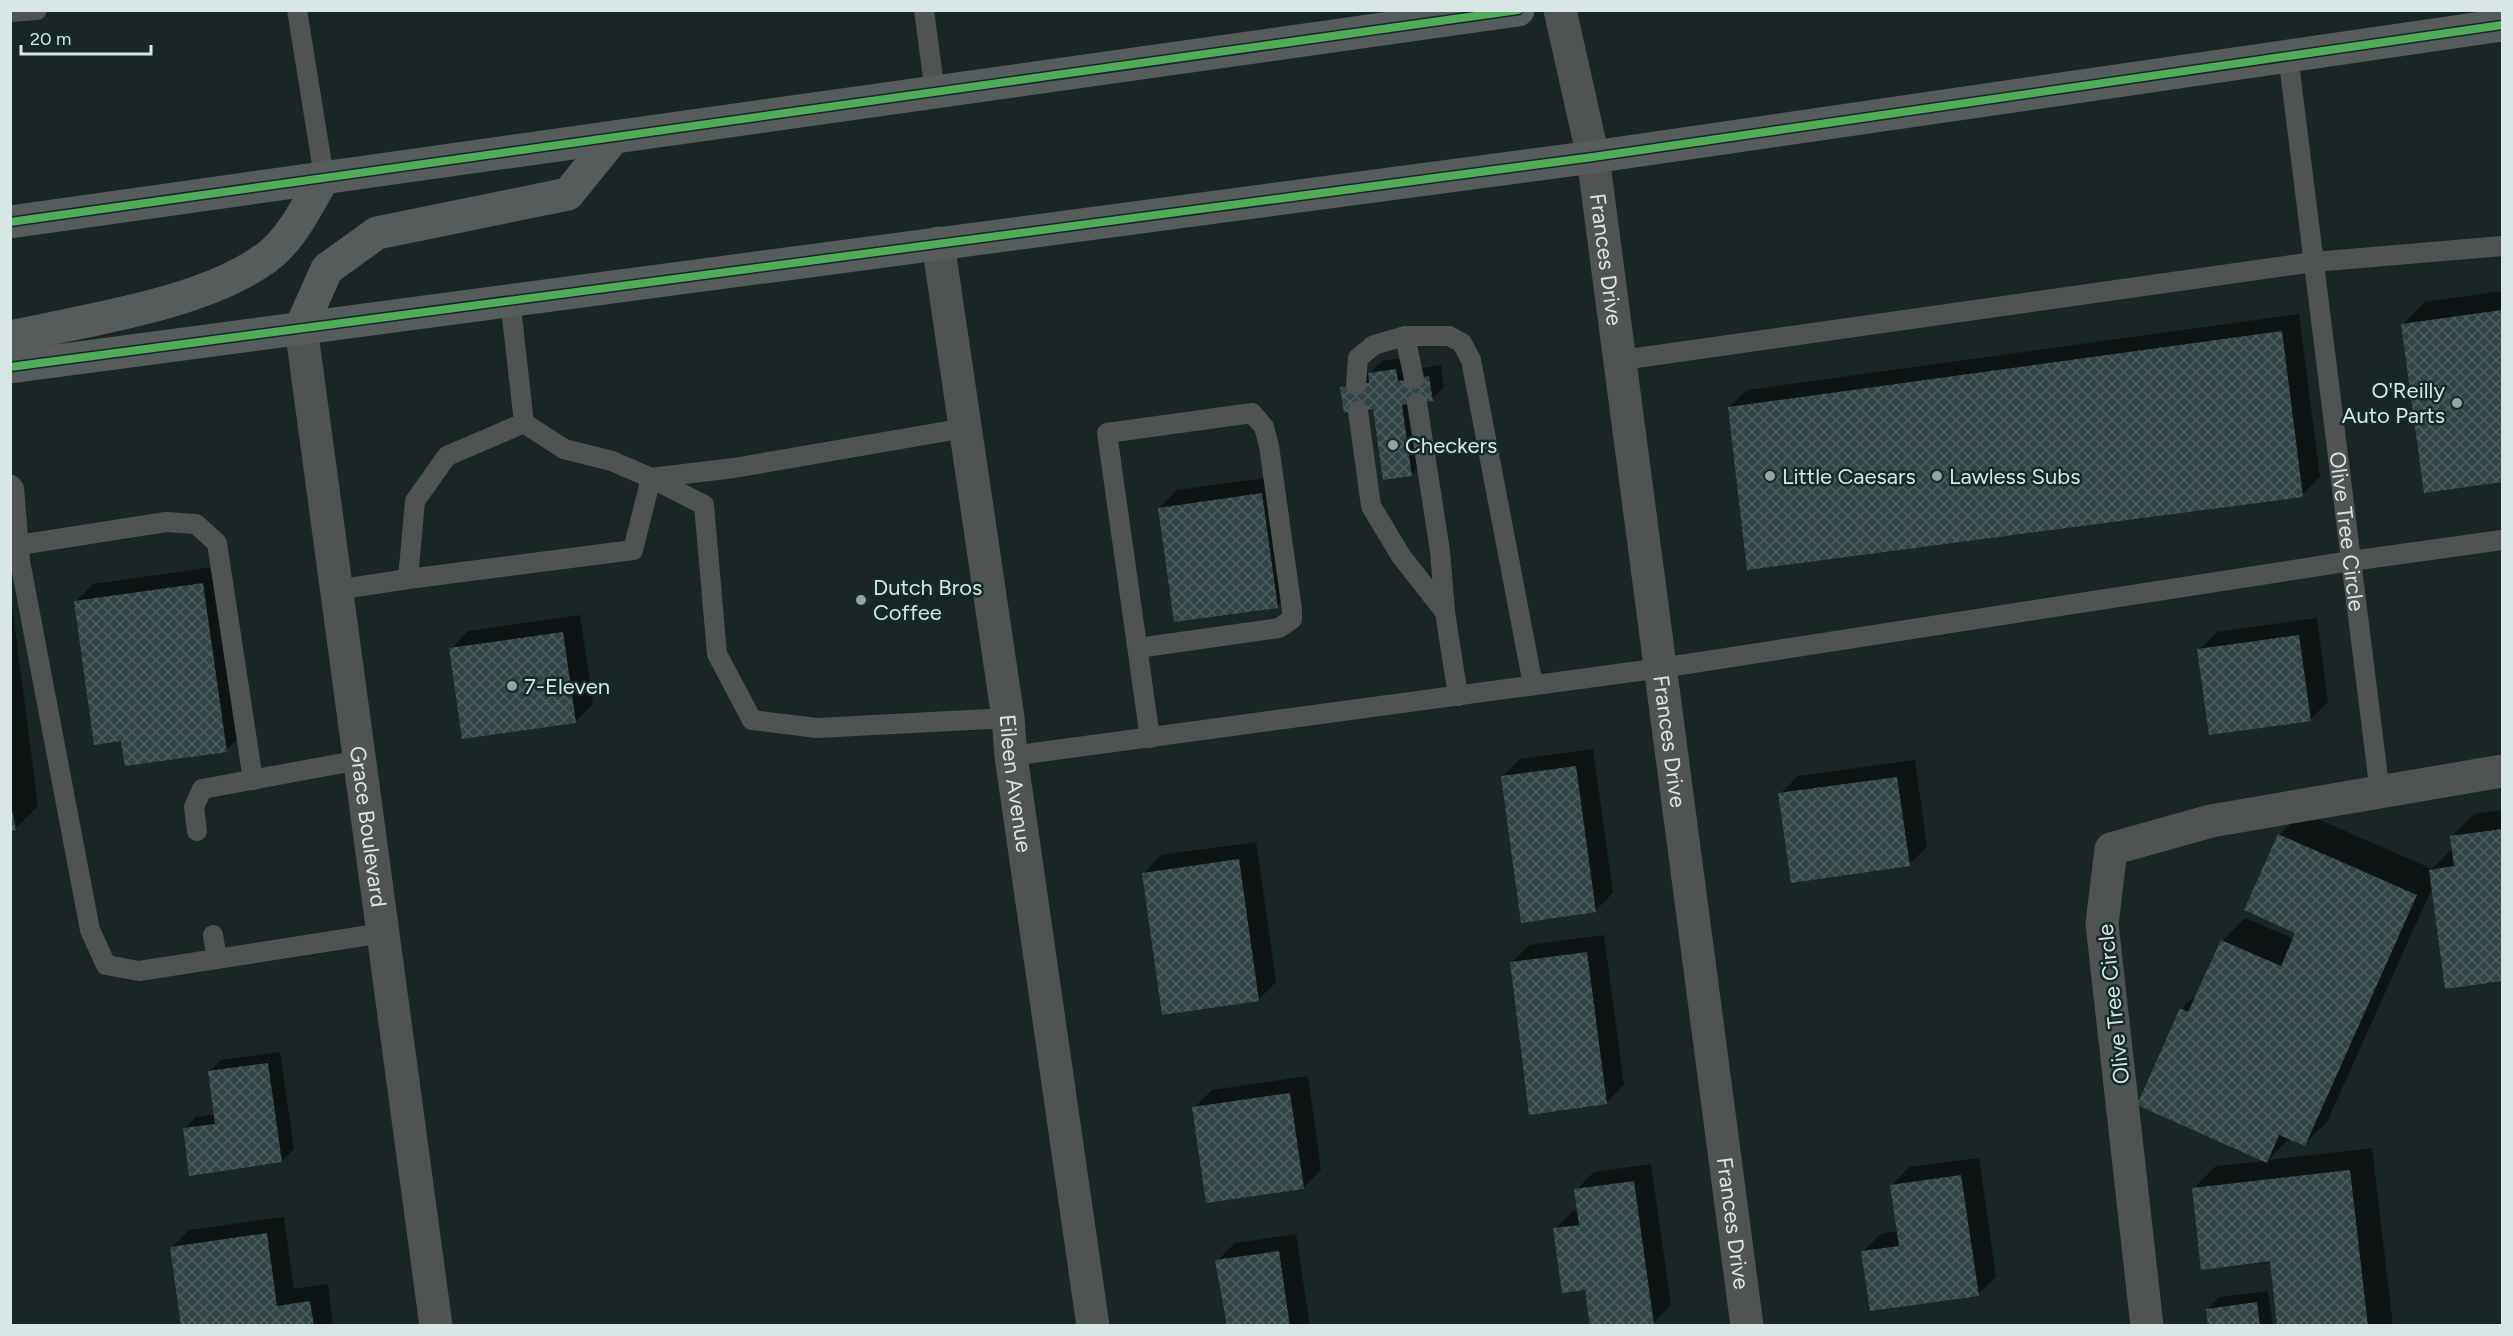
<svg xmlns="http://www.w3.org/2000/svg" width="2513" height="1336" viewBox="0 0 2513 1336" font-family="Figtree,sans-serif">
<defs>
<pattern id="building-cross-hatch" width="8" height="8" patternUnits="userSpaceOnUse" patternTransform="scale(1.5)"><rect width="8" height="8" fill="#324446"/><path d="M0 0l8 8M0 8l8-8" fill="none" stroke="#4f5f61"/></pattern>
</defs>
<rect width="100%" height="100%" fill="#192625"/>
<g fill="#0007">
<polygon points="2502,291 2502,480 2425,491 2402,325 2425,302"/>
<polygon points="2299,314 2320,477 2302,495 1729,407 1747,390"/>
<polygon points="1408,357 1410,370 1441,365 1444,387 1432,399 1414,402 1423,463 1411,475 1374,408 1342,388 1354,376 1369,374 1382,361"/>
<polygon points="1279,476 1295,589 1277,606 1159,508 1177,490"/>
<polygon points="220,566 244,733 226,750 123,739 75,602 93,584"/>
<polygon points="10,590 38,806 15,829 10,830"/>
<polygon points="580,615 593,704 575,722 451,649 468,631"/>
<polygon points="2317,618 2328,702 2311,719 2199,650 2217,632"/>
<polygon points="1593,749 1613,893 1595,911 1502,777 1520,759"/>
<polygon points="1915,760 1927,847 1909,865 1780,794 1798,776"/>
<polygon points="2502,810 2502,980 2446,987 2433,886 2327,1122 2304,1144 2290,1138 2268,1160 2372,1148 2393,1326 2279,1326 2271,1260 2193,1189 2216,1166 2265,1161 2181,1009 2200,991 2222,941 2245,918 2294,939 2297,932 2246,909 2279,835 2302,812 2432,869 2453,847 2452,836 2474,814"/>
<polygon points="1256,842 1276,982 1258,1000 1144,873 1161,855"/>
<polygon points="1604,935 1624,1085 1606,1103 1511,963 1529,945"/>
<polygon points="280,1052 294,1149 282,1161 184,1129 196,1117 215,1114 209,1072 221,1060"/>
<polygon points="1308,1076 1321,1170 1303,1188 1194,1108 1212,1090"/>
<polygon points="1979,1158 1996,1277 1978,1294 1863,1251 1881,1234 1898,1231 1892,1185 1909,1167"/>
<polygon points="1651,1164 1671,1305 1653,1323 1591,1326 1586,1288 1555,1229 1573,1211 1579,1210 1576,1190 1594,1172"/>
<polygon points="284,1217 294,1289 328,1284 333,1326 182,1326 171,1248 189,1230"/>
<polygon points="1296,1234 1310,1326 1228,1326 1217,1261 1235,1243"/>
<polygon points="2268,1291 2273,1326 2209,1326 2207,1309 2219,1297"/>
</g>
<g fill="url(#building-cross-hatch)">
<polygon points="2502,310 2502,482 2424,493 2401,324"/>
<polygon points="2282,331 2303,497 1747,570 1728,407"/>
<polygon points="1396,369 1398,381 1429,376 1433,401 1402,405 1412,476 1383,480 1373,409 1344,413 1340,387 1369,383 1368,373"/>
<polygon points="1262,493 1278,608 1174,622 1158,508"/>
<polygon points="203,583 227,752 125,766 121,741 94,745 74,601"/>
<polygon points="563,632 576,723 462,739 449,648"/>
<polygon points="2299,635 2311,721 2209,735 2197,649"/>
<polygon points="1576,766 1596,912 1521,923 1501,776"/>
<polygon points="1897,777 1910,866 1791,883 1778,793"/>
<polygon points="10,800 16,830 10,831"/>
<polygon points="2502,829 2502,981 2445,989 2429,870 2454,866 2450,836"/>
<polygon points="2278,834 2417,895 2305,1146 2279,1135 2267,1163 2137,1105 2180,1008 2188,1012 2221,940 2281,966 2295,933 2244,910"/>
<polygon points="1239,859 1259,1001 1162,1015 1142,873"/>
<polygon points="1587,952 1607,1104 1529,1115 1510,962"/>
<polygon points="268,1063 282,1162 189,1176 183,1128 215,1124 208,1071"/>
<polygon points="1290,1093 1304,1189 1206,1203 1192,1107"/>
<polygon points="2350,1170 2368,1326 2277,1326 2270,1261 2201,1270 2192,1188"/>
<polygon points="1961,1175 1979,1296 1870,1311 1861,1251 1899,1246 1890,1185"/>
<polygon points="1634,1181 1654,1325 1590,1326 1585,1290 1562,1293 1553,1228 1579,1225 1574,1189"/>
<polygon points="267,1233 277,1306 310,1301 314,1326 181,1326 170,1247"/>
<polygon points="1279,1251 1290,1326 1227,1326 1215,1260"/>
<polygon points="2257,1302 2260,1326 2208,1326 2206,1309"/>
</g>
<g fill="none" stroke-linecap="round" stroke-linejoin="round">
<g stroke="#4f5452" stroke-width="20">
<polyline points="297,10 324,177"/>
<polyline points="924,10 935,93"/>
<polyline points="10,12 37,10"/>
<path id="s1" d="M2288,55L2380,793"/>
<polyline points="1405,336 1414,379"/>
<polyline points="1622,360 2314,262 2502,246"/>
<polyline points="1356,385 1358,358 1374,345 1405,336 1449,336 1462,343 1471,360 1533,685"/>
<polyline points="1417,403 1440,551 1445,612 1458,696"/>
<polyline points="1358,411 1371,506 1401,556 1445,612"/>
<polyline points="524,423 564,449 612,461 651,478 704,505 717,654 752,720 817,728 1008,718"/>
<polyline points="10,484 14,488 20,561 90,930 106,965 139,971 383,933"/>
<polyline points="19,545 166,522 196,524 217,543 253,780"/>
<polyline points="408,579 633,550 651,478 734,468 965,428"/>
<polyline points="336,590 408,579 415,501 447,456 524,423 510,299"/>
<polyline points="1138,648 1279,628 1292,619 1292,610 1269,446 1264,427 1252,413 1107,433 1150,738"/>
<polyline points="1011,756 1661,668 2351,561 2502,540"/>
<polyline points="197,831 194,807 202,789 360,760"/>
<polyline points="213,935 217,959"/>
</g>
<g stroke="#4f5452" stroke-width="33">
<path id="s2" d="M1560,10L1593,157L1747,1326"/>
<path id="s3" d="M938,243L1008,718L1011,756L1093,1326"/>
<path id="s4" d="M301,327L436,1326"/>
<polyline points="2147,1326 2102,924 2111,849 2211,821 2502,771"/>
</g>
<g stroke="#555c5b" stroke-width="33">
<polyline points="10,222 1518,10"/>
<polyline points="301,327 327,269 377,233 568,194 614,137"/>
<path d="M10,337C87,320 203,304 266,258C292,239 308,204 324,177"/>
<polyline points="10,367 1593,157 2502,25"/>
</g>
<g stroke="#142b29" stroke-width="11">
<g id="cycleway">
<polyline points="10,222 1518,10"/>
<polyline points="10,367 1593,157 2502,25"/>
</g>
</g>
<use href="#cycleway" stroke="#51ab58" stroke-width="8"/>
</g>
<g fill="#95a3a2" stroke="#142b29" stroke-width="2">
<circle cx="2457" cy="403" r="6"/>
<circle cx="1393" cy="445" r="6"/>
<circle cx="1770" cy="476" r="6"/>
<circle cx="1937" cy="476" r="6"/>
<circle cx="861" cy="600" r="6"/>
<circle cx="512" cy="686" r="6"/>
</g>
<g text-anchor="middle" stroke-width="5" stroke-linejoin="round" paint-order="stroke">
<g font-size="22" fill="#d8e6e5" stroke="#142b29">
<text dy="8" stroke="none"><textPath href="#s2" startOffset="254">Frances Drive</textPath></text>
<text dy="8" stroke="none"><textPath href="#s1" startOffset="480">Olive Tree Circle</textPath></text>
<text dy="8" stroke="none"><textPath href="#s2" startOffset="740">Frances Drive</textPath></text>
<text dy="8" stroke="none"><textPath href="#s3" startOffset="546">Eileen Avenue</textPath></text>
<text dy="8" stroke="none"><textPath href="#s4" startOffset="504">Grace Boulevard</textPath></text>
<text transform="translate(2113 1004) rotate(-96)" y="8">Olive Tree Circle</text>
<text dy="8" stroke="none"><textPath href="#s2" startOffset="1226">Frances Drive</textPath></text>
</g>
<g font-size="22" fill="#d8e6e5" stroke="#142b29" text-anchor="start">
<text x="2445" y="398" text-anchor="end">O'Reilly<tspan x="2445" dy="25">Auto Parts</tspan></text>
<text x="1405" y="453">Checkers</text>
<text x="1782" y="484">Little Caesars</text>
<text x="1949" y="484">Lawless Subs</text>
<text x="873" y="595">Dutch Bros<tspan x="873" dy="25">Coffee</tspan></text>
<text x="524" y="694">7-Eleven</text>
</g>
</g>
<rect width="2513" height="1336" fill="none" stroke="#d8e6e5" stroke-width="24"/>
<path d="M21 45v9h130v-9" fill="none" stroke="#d8e6e5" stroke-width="3"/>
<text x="30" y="45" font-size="18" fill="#d8e6e5" stroke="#142b29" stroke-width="4.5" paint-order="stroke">20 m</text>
</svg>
